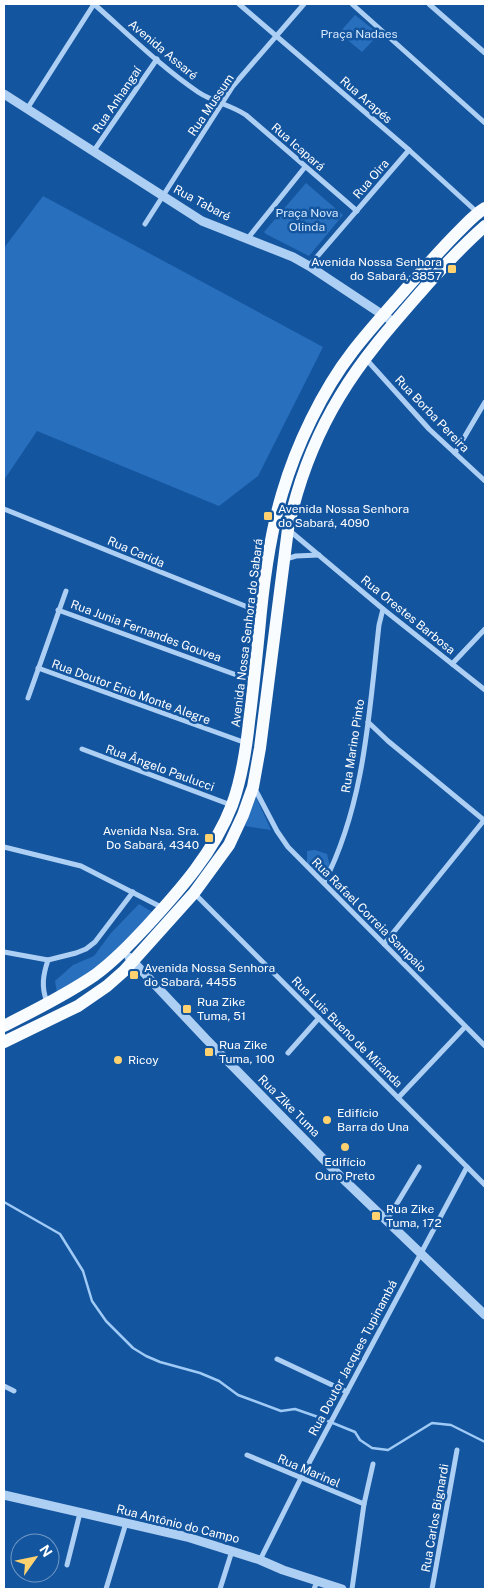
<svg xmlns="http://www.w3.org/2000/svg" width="489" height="1593" viewBox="0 0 489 1593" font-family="'Public Sans',sans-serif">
<rect width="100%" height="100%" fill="#14559f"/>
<g fill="#286fbd">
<polygon points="355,15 379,34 362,52 339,33"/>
<polygon points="306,183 343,215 309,256 266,234 264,232"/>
<polygon points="43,196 323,347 258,476 219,506 37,431 4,480 4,248"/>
<polygon points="256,797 271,830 245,826"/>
<polygon points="315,850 327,854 330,866 322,879 307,864 307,851"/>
<polygon points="139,904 154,913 113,956 57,993 55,981 73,965 94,956 111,933"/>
</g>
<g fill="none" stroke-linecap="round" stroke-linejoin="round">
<polyline stroke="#9fcaf6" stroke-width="2.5" points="4,1202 60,1234 83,1271 92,1301 106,1321 133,1348 146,1356 160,1362 200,1373 219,1381 238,1395 281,1411 295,1409 318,1417 355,1432 360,1440 372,1448 388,1450 432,1423 451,1425 485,1442"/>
<g stroke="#adcff4" stroke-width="5">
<path d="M94,4C127,33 161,67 198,92C213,102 231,105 246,115L357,211"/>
<polyline points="239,4 409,150 478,213"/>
<polyline points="352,4 485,123"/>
<polyline points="429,4 485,53"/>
<polyline points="27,109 94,4"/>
<polyline points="93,152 157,59"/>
<polyline points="145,224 233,86 304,4"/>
<polyline points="248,238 305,167"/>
<polyline points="309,266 409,150"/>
<polyline points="366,359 429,429 485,481"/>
<polyline points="455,453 485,402"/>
<polyline points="4,509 260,612"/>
<polyline points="290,531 383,609 485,690"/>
<polyline points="286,559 296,556 319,555"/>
<polyline points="58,610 253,681"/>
<polyline points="452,664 485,629"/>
<polyline points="38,668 246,743"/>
<polyline points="28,698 66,591"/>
<polyline points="368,722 388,741 485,821"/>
<polyline points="82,749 231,805"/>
<polyline points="255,789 277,831 288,847 485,1046"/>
<polyline points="4,847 81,866 163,908"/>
<path d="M324,883C365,803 369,713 379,625L383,609"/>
<polyline points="194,893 485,1185"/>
<polyline points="384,944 485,819"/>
<polyline points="4,952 48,960 76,953 86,949 95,942 133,892"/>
<path d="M47,1002C41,987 43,975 48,960"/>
<polyline points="288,1053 319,1018"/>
<polyline points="398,1098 465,1027"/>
<polyline points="387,1220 419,1167"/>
<polyline points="277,1359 347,1392"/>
<polyline points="4,1386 14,1391"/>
<polyline points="247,1455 364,1504"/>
<polyline points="260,1560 301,1478 467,1167"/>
<polyline points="67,1565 80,1513"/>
<polyline points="106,1589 126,1523"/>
<polyline points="220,1589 232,1551"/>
<polyline points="314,1589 317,1582"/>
<polyline points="352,1589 364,1504 373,1464"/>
<polyline points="432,1589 457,1450"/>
</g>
<g stroke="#adcff4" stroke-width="9">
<polyline points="4,94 202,221 293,257 309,266 395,323"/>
<polyline points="129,957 206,1039 339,1175 485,1315"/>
<polyline points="4,1495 187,1537 260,1560 283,1570 342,1589"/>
</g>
<g stroke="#f9fcff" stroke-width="12">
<path d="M4,1026C35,1010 66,995 95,975C114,961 130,944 146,927C180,890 214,852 232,805C242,778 246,750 249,722C253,692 256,662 259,632C263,586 269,538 282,494C296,446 322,391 353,351C367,333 383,315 398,298C418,275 438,252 459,231C467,223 475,214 485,208"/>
<path d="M4,1042L78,1006L107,986L124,971L194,893L229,845L243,815L253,787L260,748L288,529C298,482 315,437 340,396C362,359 391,326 419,294C440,270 461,247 485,226"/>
</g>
</g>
<g fill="#ffd26f" stroke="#14559f" stroke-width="2">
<rect x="447" y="264" width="10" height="10" rx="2.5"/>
<rect x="263" y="511" width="10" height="10" rx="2.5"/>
<rect x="204" y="833" width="10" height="10" rx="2.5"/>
<rect x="129" y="970" width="10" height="10" rx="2.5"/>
<rect x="182" y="1004" width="10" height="10" rx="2.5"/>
<rect x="204" y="1047" width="10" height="10" rx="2.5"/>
<circle cx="118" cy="1060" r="5"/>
<circle cx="327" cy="1120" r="5"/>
<circle cx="345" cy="1147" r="5"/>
<rect x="371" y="1211" width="10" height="10" rx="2.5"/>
</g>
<g text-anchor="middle" stroke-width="5" stroke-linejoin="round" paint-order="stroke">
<g font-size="12" fill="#d5e8fd" stroke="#14559f">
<text x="359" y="38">Praça Nadaes</text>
<text x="307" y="217">Praça Nova<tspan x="307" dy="14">Olinda</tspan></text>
</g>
<g font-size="12" fill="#fff" stroke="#14559f">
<text transform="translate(163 50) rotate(40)" y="4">Avenida Assaré</text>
<text transform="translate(117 100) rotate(-56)" y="4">Rua Anhangaí</text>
<text transform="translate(366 100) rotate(41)" y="4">Rua Arapés</text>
<text transform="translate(211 105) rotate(-56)" y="4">Rua Mussum</text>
<text transform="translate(298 147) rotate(41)" y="4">Rua Icapará</text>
<text transform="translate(371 179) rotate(-49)" y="4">Rua Oira</text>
<text transform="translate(202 203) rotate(28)" y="4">Rua Tabaré</text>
<text transform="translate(432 414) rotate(46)" y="4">Rua Borba Pereira</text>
<text transform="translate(136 552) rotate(23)" y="4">Rua Carida</text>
<text transform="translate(408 615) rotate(39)" y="4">Rua Orestes Barbosa</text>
<text transform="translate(146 631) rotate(20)" y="4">Rua Junia Fernandes Gouvea</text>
<text transform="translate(247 633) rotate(-83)" y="4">Avenida Nossa Senhora do Sabará</text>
<text transform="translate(131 692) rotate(20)" y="4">Rua Doutor Enio Monte Alegre</text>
<text transform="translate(353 746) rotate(-81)" y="4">Rua Marino Pinto</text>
<text transform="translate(160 768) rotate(20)" y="4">Rua Ângelo Paulucci</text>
<text transform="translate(369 915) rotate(45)" y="4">Rua Rafael Correia Sampaio</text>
<text transform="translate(347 1032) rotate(45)" y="4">Rua Luis Bueno de Miranda</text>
<text transform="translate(289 1106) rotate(45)" y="4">Rua Zike Tuma</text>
<text transform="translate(353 1358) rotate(-62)" y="4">Rua Doutor Jacques Tupinambá</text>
<text transform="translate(309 1471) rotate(23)" y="4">Rua Marinel</text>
<text transform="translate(435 1518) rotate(-80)" y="4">Rua Carlos Bignardi</text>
<text transform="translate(178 1524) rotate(14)" y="4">Rua Antônio do Campo</text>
</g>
<g font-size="12" fill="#fff" stroke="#14559f" text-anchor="start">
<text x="442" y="266" text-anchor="end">Avenida Nossa Senhora<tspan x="442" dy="14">do Sabará, 3857</tspan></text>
<text x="278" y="513">Avenida Nossa Senhora<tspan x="278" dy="14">do Sabará, 4090</tspan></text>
<text x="199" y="835" text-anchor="end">Avenida Nsa. Sra.<tspan x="199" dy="14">Do Sabará, 4340</tspan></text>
<text x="144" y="972">Avenida Nossa Senhora<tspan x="144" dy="14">do Sabará, 4455</tspan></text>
<text x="197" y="1006">Rua Zike<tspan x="197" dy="14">Tuma, 51</tspan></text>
<text x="219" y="1049">Rua Zike<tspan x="219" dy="14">Tuma, 100</tspan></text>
<text x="128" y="1064">Ricoy</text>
<text x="337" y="1117">Edifício<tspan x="337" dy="14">Barra do Una</tspan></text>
<text x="345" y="1166" text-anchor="middle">Edifício<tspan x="345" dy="14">Ouro Preto</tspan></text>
<text x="386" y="1213">Rua Zike<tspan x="386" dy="14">Tuma, 172</tspan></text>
</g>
</g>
<rect width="489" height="1593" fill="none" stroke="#ffffff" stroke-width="10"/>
<g transform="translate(35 1558) rotate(57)"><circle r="24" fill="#14559f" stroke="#7299c5"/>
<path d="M0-4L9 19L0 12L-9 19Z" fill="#ffd26f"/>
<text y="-8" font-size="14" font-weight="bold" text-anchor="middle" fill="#ffffff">N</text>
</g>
</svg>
